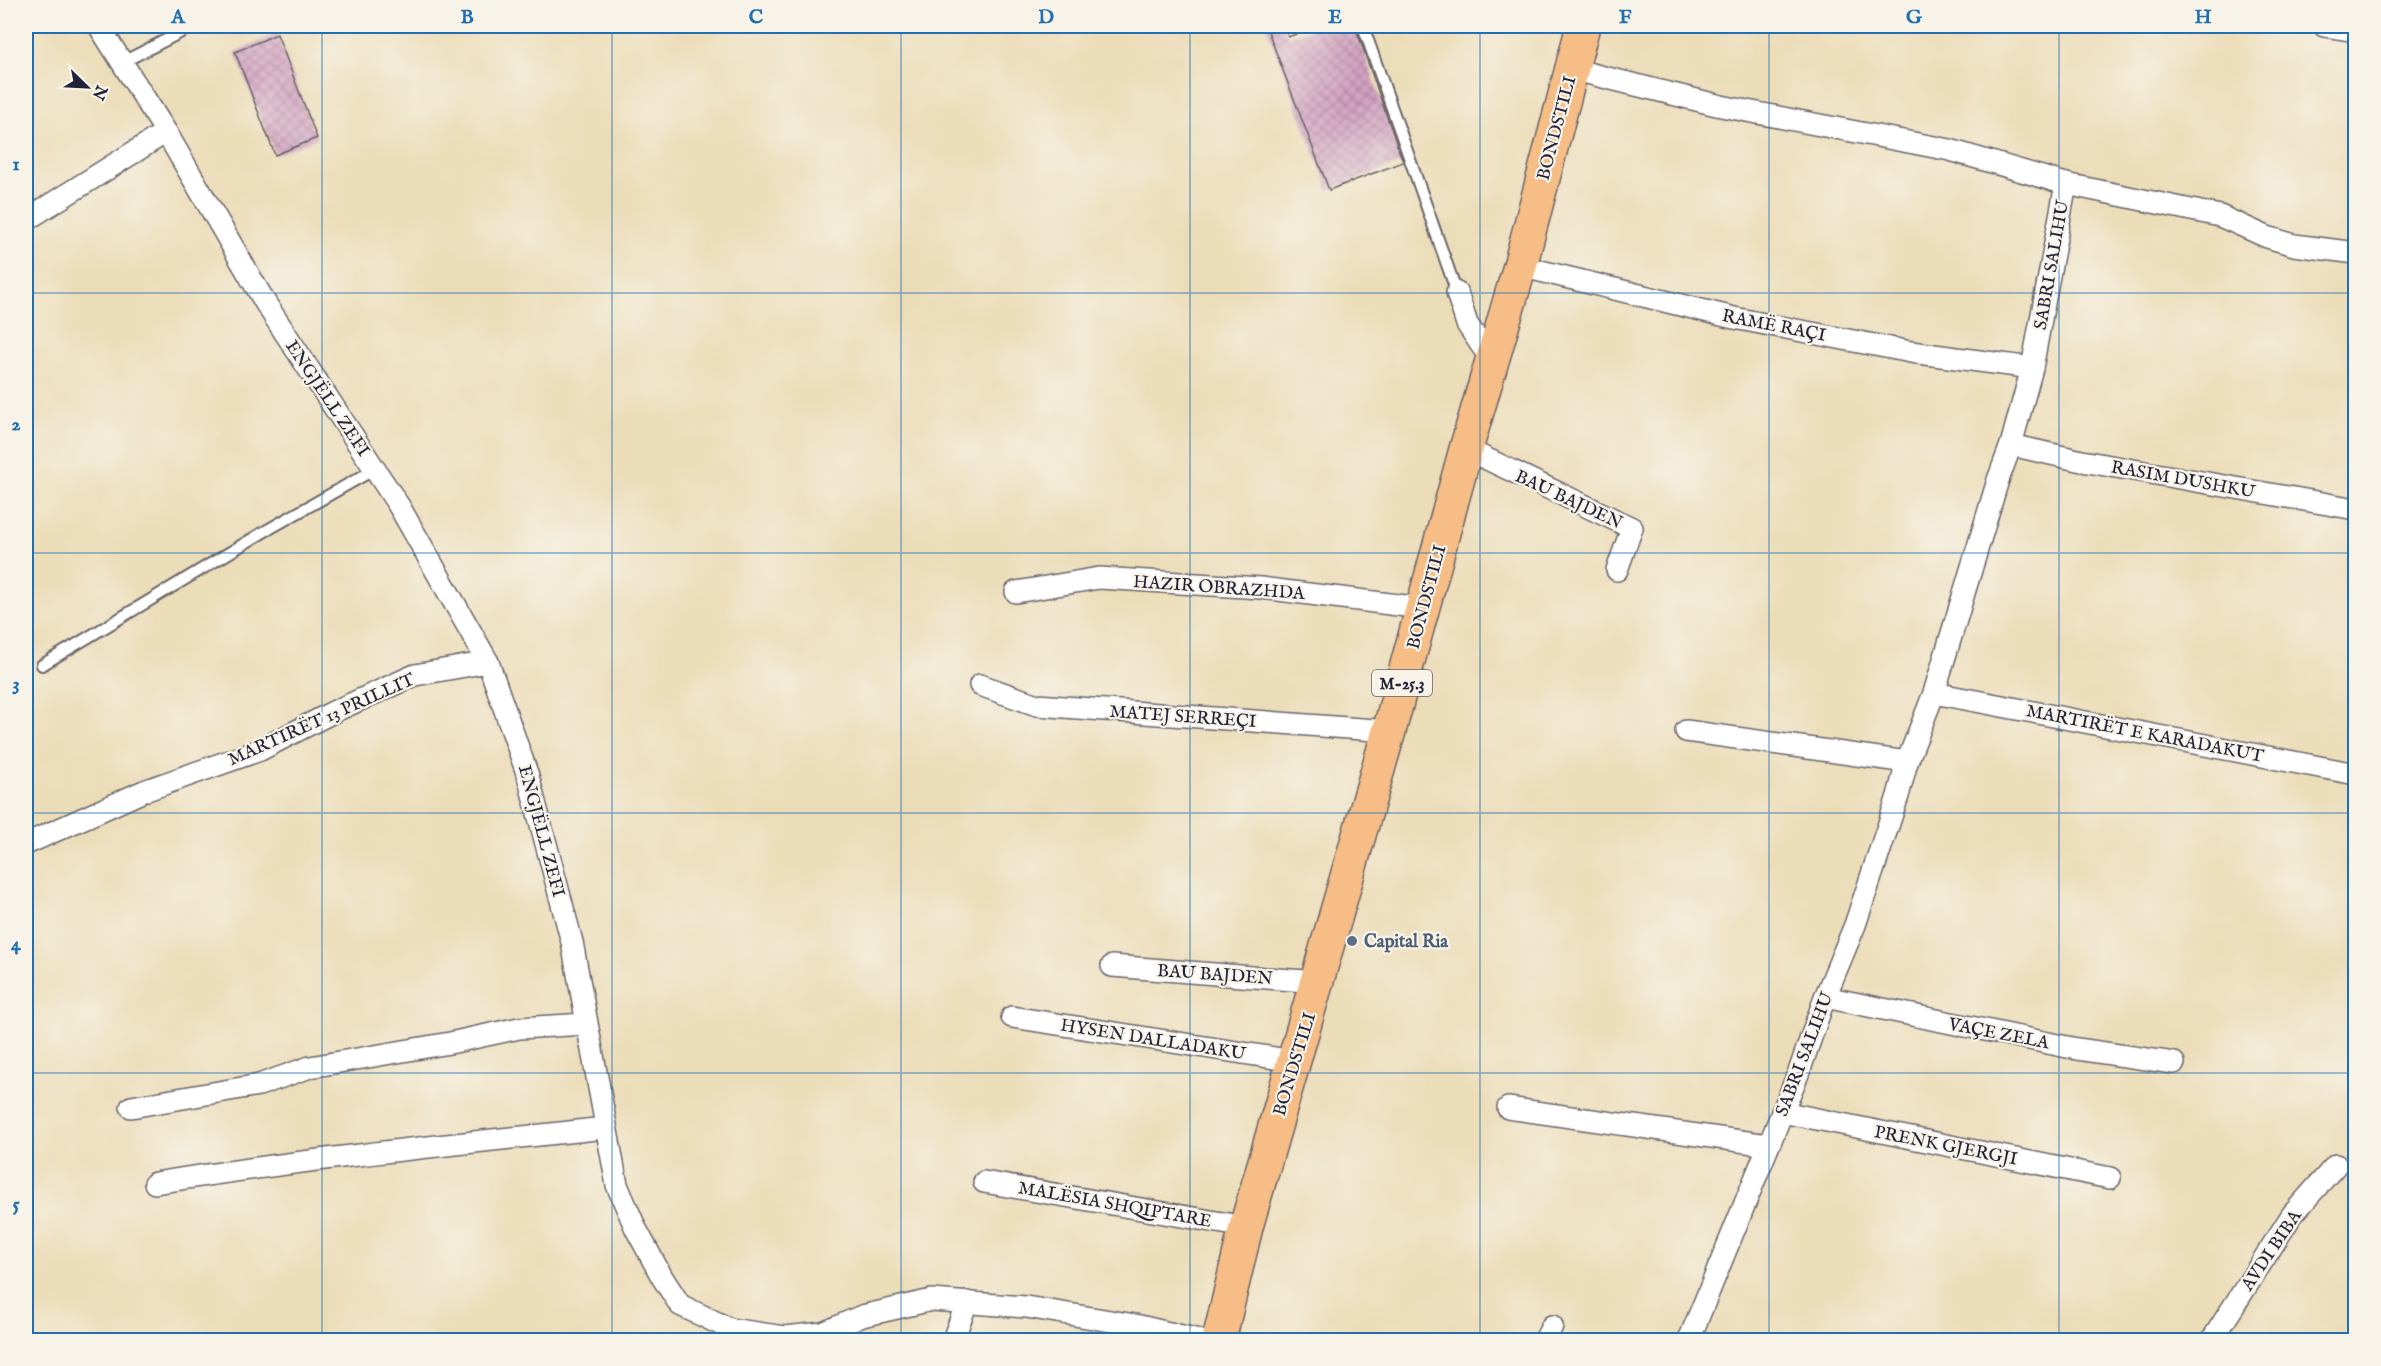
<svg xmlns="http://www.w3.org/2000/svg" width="2381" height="1366" viewBox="0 0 2381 1366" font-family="'IM FELL English',serif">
<defs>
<pattern id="building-cross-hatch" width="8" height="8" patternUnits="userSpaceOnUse" patternTransform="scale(1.5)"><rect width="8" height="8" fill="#d3a3c2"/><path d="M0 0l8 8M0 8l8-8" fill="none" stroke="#ab849f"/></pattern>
</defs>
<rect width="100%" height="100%" fill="#f7f3e8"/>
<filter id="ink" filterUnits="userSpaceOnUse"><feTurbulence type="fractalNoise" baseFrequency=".0167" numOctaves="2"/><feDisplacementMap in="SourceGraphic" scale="12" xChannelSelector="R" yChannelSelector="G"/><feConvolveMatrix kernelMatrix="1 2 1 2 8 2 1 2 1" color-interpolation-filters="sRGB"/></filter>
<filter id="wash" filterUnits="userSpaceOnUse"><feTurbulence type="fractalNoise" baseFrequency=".008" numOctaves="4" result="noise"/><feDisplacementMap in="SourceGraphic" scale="24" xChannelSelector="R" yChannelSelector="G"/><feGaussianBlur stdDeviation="1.35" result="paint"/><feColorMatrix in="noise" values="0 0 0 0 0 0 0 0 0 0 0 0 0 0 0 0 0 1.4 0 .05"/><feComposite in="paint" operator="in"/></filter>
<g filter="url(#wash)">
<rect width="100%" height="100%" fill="#ecddb9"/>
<g id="blocks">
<g fill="url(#building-cross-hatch)">
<polygon points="1266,26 1284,26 1288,37 1318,26 1355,26 1403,162 1329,190"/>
<polygon points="277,34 317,138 275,155 235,52"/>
</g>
</g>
</g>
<g filter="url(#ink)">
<use href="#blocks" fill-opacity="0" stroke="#696367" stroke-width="1.5"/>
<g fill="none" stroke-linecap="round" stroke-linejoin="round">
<g stroke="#696367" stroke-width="14">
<g id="lane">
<polyline points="1363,26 1457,293"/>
<polyline points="121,63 193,26"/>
<polyline points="42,665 262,533 375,469"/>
</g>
</g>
<g stroke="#696367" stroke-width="24">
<g id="street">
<polyline points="99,26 166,132 266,304 399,506 488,662 528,776 572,942 617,1185 636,1229 662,1277 680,1305 730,1329 785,1337 823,1333 862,1316 932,1300 1026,1307 1135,1325 1199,1340"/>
<polyline points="2324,26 2356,31"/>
<polyline points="1571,69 1721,106 1950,150 2066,184 2220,216 2267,237 2294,245 2356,253"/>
<polyline points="26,220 166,132"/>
<polyline points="1520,266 1734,318 1911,352 2032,368"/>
<polyline points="1457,293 1467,324 1492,361"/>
<polyline points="2011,445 2082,461 2356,509"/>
<polyline points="1466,449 1632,528 1617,570"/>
<polyline points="1016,592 1099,578 1261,588 1422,608"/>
<polyline points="980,685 1037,705 1389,731"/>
<polyline points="1934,693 2356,774"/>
<polyline points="1686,731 1907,762"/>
<polyline points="26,844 144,791 260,750 333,712 415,675 488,662"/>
<polyline points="1112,966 1318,982"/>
<polyline points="1825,997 2077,1049 2174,1063"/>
<polyline points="1012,1017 1294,1061"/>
<polyline points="131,1107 259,1085 310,1067 450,1043 519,1028 586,1024"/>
<polyline points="1508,1108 1768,1145"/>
<polyline points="1782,1112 2110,1178"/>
<polyline points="984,1182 1246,1227"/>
<path d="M155,1183C305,1159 455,1144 606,1128"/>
<polyline points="953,1340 967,1302"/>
<polyline points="1545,1340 1552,1326"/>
<polyline points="1689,1340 1800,1069 1825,997 1855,925 1898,796 1907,762 1934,693 1998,480 2011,445 2032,368 2066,184"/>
<polyline points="2212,1340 2292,1215 2336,1165"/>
</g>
</g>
<g stroke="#696367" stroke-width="36">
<polyline id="primary" points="1219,1340 1246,1227 1389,731 1466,449 1520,266 1583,26"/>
</g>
<use href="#lane" stroke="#fff" stroke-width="10"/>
<use href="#street" stroke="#fff" stroke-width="21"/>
<use href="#primary" stroke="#f6be86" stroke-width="33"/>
</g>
</g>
<path fill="none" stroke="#1f6fb2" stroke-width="1.5" stroke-opacity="0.55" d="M322,26V1340M612,26V1340M901,26V1340M1190,26V1340M1480,26V1340M1769,26V1340M2059,26V1340M26,293H2356M26,553H2356M26,813H2356M26,1073H2356"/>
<circle fill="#5c6f8a" stroke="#f7f3e8" stroke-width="2" cx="1352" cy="941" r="6"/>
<g text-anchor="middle" stroke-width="4.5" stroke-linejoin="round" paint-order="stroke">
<rect fill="#f7f3e8" stroke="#62616f" stroke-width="1.5" x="1372" y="670" width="60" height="26" rx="4.5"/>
<g font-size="16" font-weight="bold" fill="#22223b">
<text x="1402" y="689">M-25.3</text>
</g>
<g font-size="18" fill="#22223b" stroke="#f7f3e8">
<text transform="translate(1556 128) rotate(-75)" y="6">BONDSTILI</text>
<text transform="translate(2051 265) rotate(-80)" y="6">SABRI SALIHU</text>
<text transform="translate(1774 325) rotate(11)" y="6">RAMË RAÇI</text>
<text transform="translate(328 398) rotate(56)" y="6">ENGJËLL ZEFI</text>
<text transform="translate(2183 479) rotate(10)" y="6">RASIM DUSHKU</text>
<text transform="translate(1569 499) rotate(25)" y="6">BAU BAJDEN</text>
<text transform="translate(1219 587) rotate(4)" y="6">HAZIR OBRAZHDA</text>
<text transform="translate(1426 597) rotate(-75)" y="6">BONDSTILI</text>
<text transform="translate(1183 716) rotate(4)" y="6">MATEJ SERREÇI</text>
<text transform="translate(321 719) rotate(-24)" y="6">MARTIRËT 13 PRILLIT</text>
<text transform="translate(2145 733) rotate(11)" y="6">MARTIRËT E KARADAKUT</text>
<text transform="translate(542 831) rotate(75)" y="6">ENGJËLL ZEFI</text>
<text transform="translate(1215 974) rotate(4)" y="6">BAU BAJDEN</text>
<text transform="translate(1999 1033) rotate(11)" y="6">VAÇE ZELA</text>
<text transform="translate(1153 1039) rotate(9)" y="6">HYSEN DALLADAKU</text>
<text transform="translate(1804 1054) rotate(-69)" y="6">SABRI SALIHU</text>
<text transform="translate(1294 1064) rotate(-73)" y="6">BONDSTILI</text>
<text transform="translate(1946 1145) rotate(11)" y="6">PRENK GJERGJI</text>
<text transform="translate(1115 1204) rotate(10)" y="6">MALËSIA SHQIPTARE</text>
<text transform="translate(2271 1250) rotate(-56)" y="6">AVDI BIBA</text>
</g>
<g font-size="18" font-weight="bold" fill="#4e5e75" stroke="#f7f3e8" text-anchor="start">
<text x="1364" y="947">Capital Ria</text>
</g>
</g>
<rect width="2381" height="1366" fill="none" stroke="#f7f3e8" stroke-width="66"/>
<g transform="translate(87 87) rotate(114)" stroke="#f7f3e8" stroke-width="4.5" paint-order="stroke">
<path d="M0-4.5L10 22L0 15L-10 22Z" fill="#22223b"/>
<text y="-9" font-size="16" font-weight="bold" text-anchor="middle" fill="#22223b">N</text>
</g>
<rect x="33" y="33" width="2315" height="1300" fill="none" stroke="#1f6fb2" stroke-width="2"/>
<g font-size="20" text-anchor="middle" font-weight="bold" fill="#1f6fb2">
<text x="178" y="23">A</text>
<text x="467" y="23">B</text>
<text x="756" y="23">C</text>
<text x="1046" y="23">D</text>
<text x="1335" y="23">E</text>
<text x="1625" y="23">F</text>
<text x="1914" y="23">G</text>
<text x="2203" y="23">H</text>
<text x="16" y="170">1</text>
<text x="16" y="430">2</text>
<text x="16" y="690">3</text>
<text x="16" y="950">4</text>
<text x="16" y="1210">5</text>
</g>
</svg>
